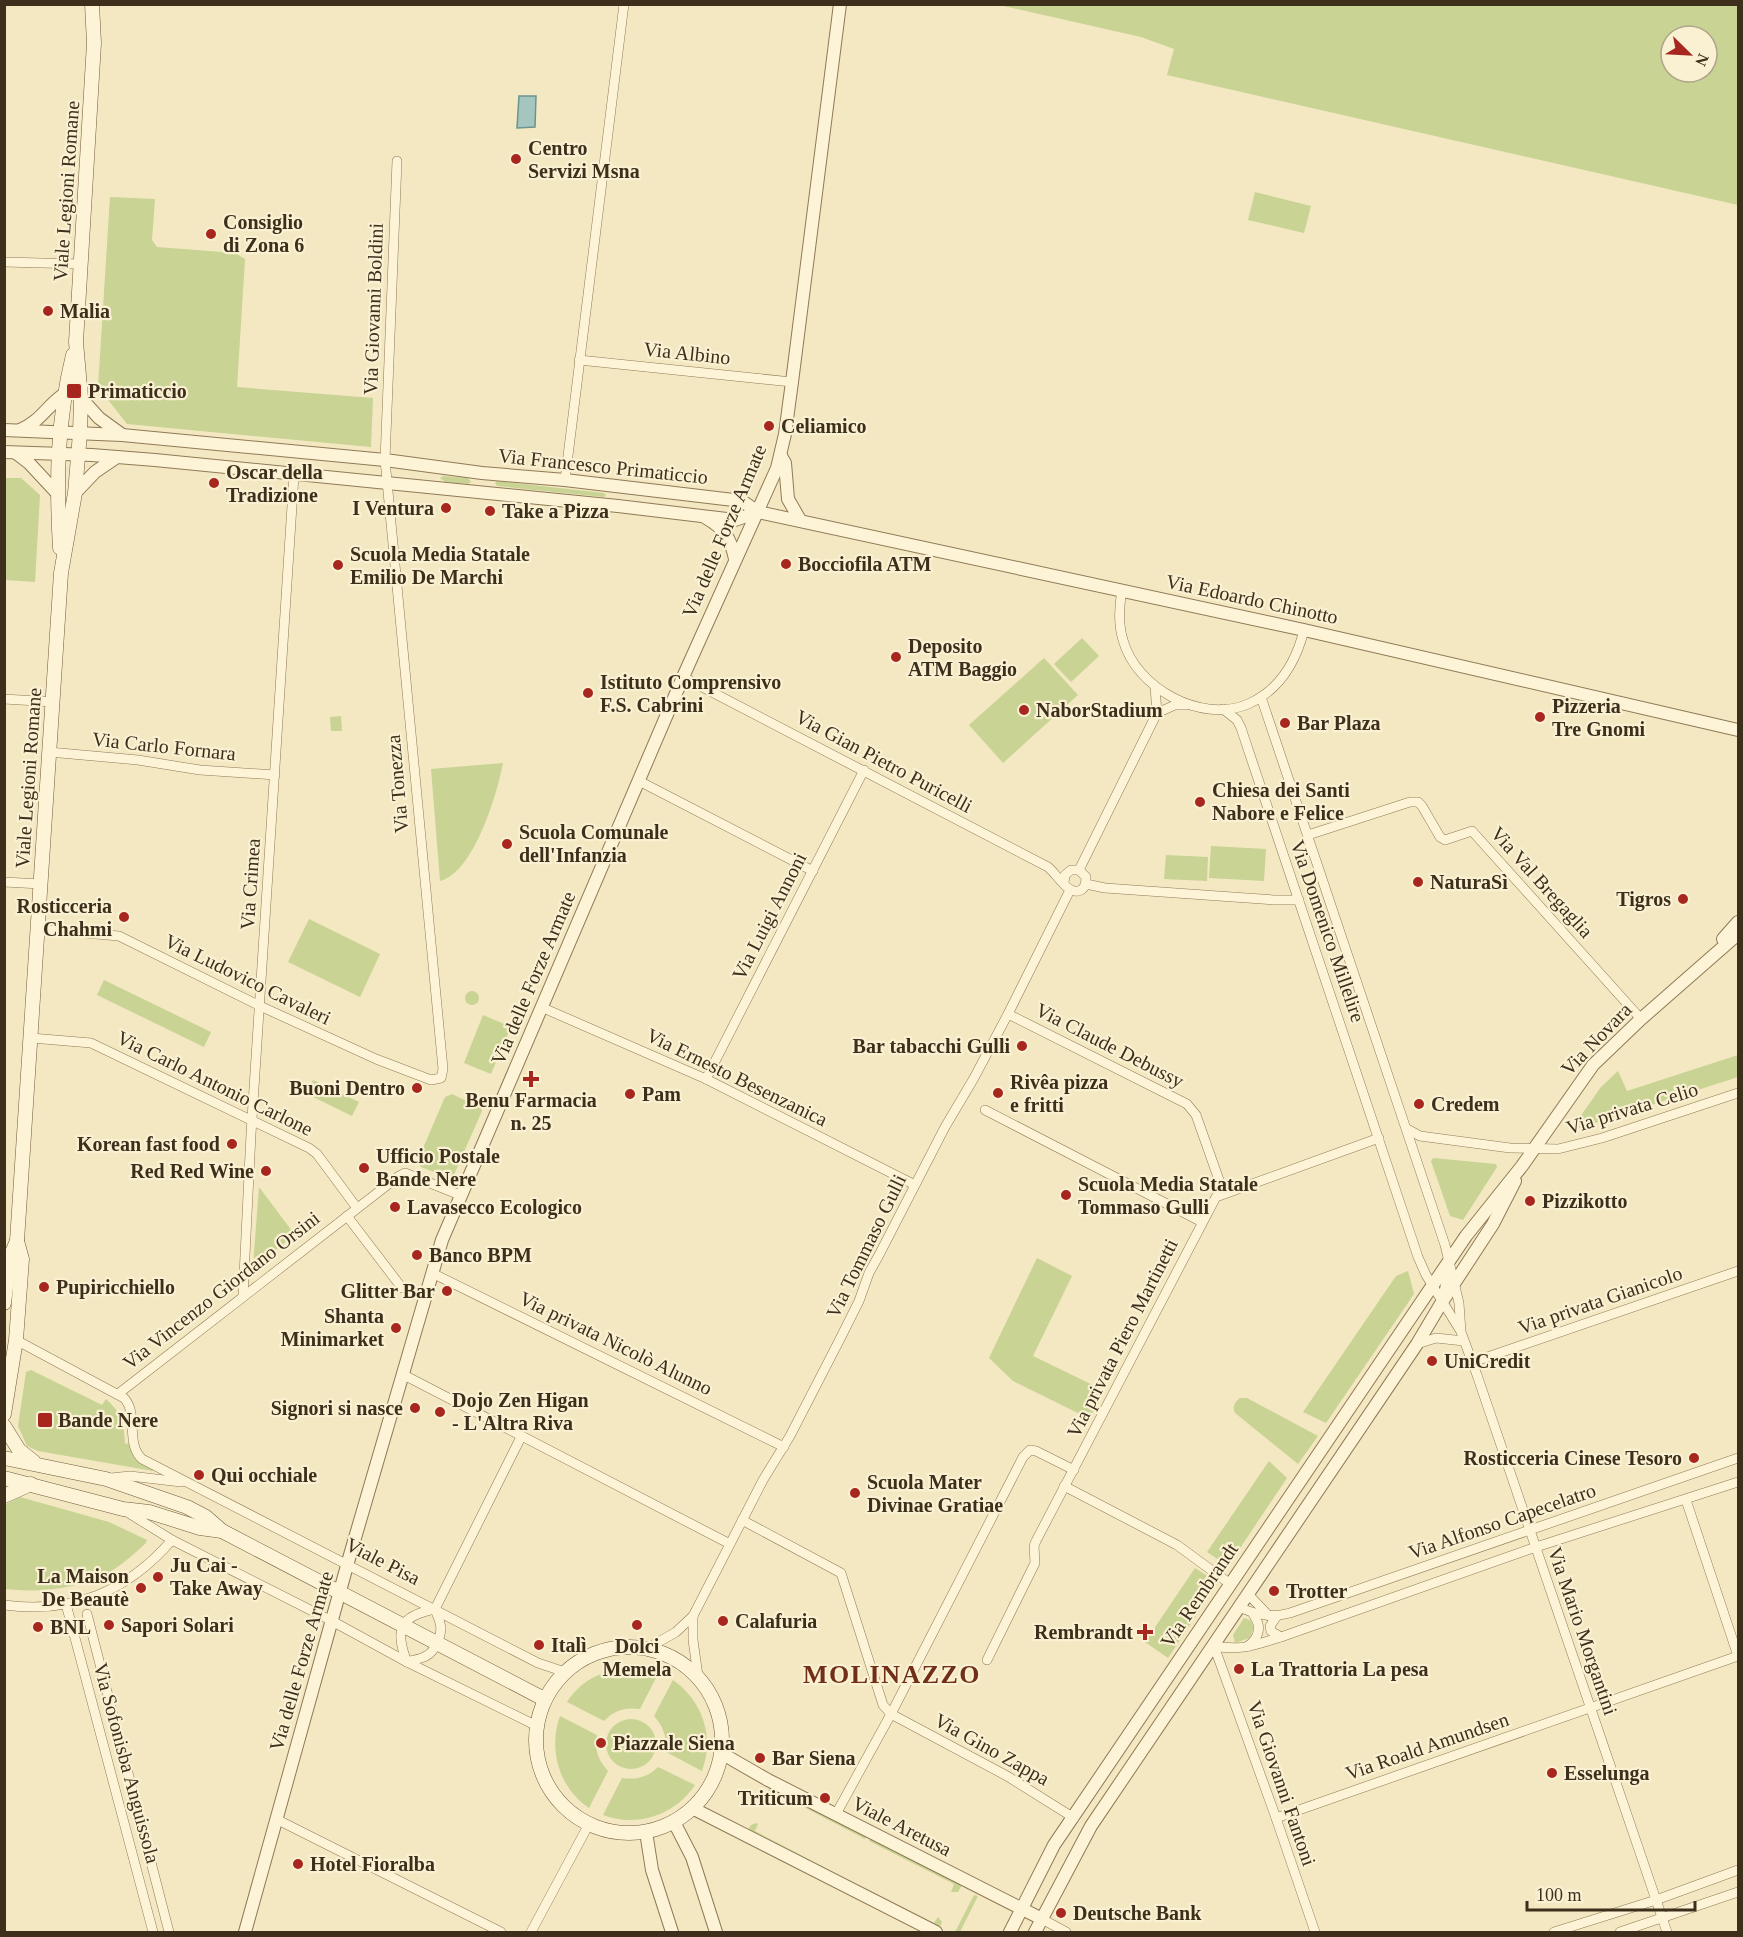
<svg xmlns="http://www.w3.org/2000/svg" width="1743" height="1937" viewBox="0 0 1743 1937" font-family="'Times New Roman',serif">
<rect width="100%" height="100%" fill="#f3e8c2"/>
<g fill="#c8d394" fill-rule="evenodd">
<path d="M999,5H1738V205L1167,75L1174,49L1141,37ZM1671,36H1707V72H1671Z"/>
<polygon points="1255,192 1311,206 1304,233 1248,220"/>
<polygon points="110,197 155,199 152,240 157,247 235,253 245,259 237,387 373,398 371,447 127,424 98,387"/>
<polygon points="443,476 468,478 471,482 468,484 445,482 440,478"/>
<polygon points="4,478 21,478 40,495 35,582 5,580"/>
<polygon points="497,481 604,493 606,495 604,497 497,486 495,483"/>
<polygon points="1082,638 1099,656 1071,682 1054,664"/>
<polygon points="1044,658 1078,695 1003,763 969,725"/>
<polygon points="341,716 342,731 331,731 330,717"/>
<path d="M503,763C497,794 474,872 440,881L431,769Z"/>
<polygon points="1211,846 1266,849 1264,881 1209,878"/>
<polygon points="1166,855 1208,857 1207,881 1164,879"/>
<polygon points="309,919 380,954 360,997 288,962"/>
<polygon points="104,980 211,1032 204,1047 97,995"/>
<circle cx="472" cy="998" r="7"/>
<polygon points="483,1015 511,1027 491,1074 464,1063"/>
<polygon points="1738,1055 1738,1077 1570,1131 1601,1087 1618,1071 1627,1091"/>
<polygon points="313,1080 359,1102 352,1116 307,1094"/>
<polygon points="452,1094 481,1108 482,1111 452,1179 421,1167 417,1162 445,1097"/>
<polygon points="1433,1158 1496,1164 1497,1167 1463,1220 1450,1216 1431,1161"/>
<polygon points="259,1187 295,1235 255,1266 253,1266"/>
<polygon points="1037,1258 1072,1276 1033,1356 1103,1390 1090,1419 1013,1381 989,1358"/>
<polygon points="1408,1271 1414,1294 1326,1423 1303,1412 1396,1276"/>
<path d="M31,1370L102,1405L106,1399C122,1414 124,1421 125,1444L130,1443C132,1458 141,1463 154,1468L153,1471L38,1451L27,1446L18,1426L26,1372Z"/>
<path d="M1240,1398H1247L1318,1436L1298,1464L1235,1413C1232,1406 1235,1402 1240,1398Z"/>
<polygon points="1269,1461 1287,1478 1228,1566 1207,1552"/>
<path d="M20,1497L109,1522L147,1540L146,1543C136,1552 125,1562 113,1570C81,1589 41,1593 5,1589L4,1502L6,1504Z"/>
<polygon points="1195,1568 1218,1583 1168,1658 1145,1642"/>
<polygon points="1244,1618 1252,1621 1254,1629 1249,1638 1235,1643 1233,1635"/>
<path d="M631,1667L659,1672L640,1709C625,1707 614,1710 604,1721L567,1702C582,1679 605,1669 631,1667Z"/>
<path d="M673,1680C702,1700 715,1737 702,1771L666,1752C667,1738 664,1727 654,1716Z"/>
<path d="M560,1716L597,1735C594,1749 598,1760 608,1771L589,1808C559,1788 548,1749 560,1716Z"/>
<circle cx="631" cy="1744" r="25"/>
<path d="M658,1767L695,1785C675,1815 637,1828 603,1815L622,1778C637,1780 648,1777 658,1767Z"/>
<polygon points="770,1787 866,1836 865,1839 775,1792 771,1799 769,1798 767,1793"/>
<polygon points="756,1823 758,1824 755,1831 845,1878 844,1880 747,1831 751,1825"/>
<polygon points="871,1838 962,1885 958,1892 951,1892 954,1884 869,1841"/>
<polygon points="849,1880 934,1923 938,1917 942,1922 939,1929 848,1883"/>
<polygon points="974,1895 978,1896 960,1932 955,1932"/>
</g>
<polygon fill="#a5c6be" stroke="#6a958e" stroke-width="1.5" points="519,96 536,96 535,127 517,128"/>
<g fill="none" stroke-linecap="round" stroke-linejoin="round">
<g stroke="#907956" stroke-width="10">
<g id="minor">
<polyline points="4,262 80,264"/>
<polyline points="579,360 792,382"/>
<polyline points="565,480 624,4"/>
<path d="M1122,590C1119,607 1118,624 1123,640C1136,688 1201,724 1248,704C1280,690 1296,662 1304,630"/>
<path d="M683,677L1048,867C1057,874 1069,897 1081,890C1086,887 1086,882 1086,877L1079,870H1071L1065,875L1064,883"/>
<polyline points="1261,697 1445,1245 1459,1303 1461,1332 1477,1375 1667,1932"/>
<polyline points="4,699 53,702"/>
<polyline points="1223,709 1237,720 1241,728 1418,1257 1426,1275 1460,1330"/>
<polyline points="1157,713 1175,705 1186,705"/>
<polyline points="49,752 138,760 200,770 275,775"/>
<polyline points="639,781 813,871"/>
<polyline points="1308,835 1410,802 1418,802 1422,806 1440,837 1445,840 1472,831 1641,1019"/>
<polyline points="1079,870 1157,713 1155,687"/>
<polyline points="4,882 41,884"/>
<polyline points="1086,884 1105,888 1274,900 1299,900"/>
<polyline points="38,929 119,936 260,1006 376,1059 431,1080 441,1078 443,1069 385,460 397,161"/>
<polyline points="541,1007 706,1079 915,1185"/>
<polyline points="1008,1014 1187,1104 1196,1115 1219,1180"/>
<polyline points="31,1038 91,1043 309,1148 317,1154 357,1208"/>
<polyline points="706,1079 864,770"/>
<polyline points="985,1110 1202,1222"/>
<polyline points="1407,1129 1420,1136 1510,1148 1558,1149 1602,1138 1738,1093"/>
<polyline points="347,1216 402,1288"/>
<polyline points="432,1273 784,1447"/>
<polyline points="243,1296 251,1134 294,475"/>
<polyline points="1443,1300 1448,1266"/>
<path d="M16,1340L124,1398C139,1414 125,1443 142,1459L538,1663L565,1672"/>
<polyline points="1417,1344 1436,1338 1464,1341"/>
<polyline points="1473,1362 1738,1271"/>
<polyline points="402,1374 730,1544"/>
<polyline points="118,1394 399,1176 405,1173 460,1195"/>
<polyline points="111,1478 130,1476 181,1482"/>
<polyline points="1064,1486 1177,1545 1229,1583"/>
<polyline points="1686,1500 1738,1656"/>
<polyline points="127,1512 172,1540 332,1621 407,1662 537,1726"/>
<polyline points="742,1520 841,1573 883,1705 891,1714 1007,1776 1074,1818"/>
<polyline points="1248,1594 1269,1616"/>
<polyline points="66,1604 153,1932"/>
<path d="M4,1605C73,1614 127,1592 172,1540"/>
<path d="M1239,1607C1257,1615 1271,1618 1290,1613L1738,1458"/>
<polyline points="435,1609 521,1437"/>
<polyline points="87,1614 169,1932"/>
<polyline points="693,1616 693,1640 698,1676"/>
<polyline points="1277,1616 1270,1626 1271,1631 1281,1637"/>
<path d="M1248,1646C1260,1637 1262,1626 1253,1614"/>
<polyline points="648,1648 676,1632 693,1616 763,1480 790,1436 840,1339 859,1301 869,1273 879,1255 945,1127 974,1078 1008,1014 1070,890"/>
<polyline points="987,1660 1035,1563 1034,1546 1036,1541 1216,1197 1379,1138"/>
<path d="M407,1662C394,1629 400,1616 435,1609"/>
<path d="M407,1662C413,1660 421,1659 426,1656C436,1651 443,1633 440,1623C439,1618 436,1613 435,1609"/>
<polyline points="836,1814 891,1714 1023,1457 1030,1450 1036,1451 1074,1470"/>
<polyline points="1276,1818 1738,1656"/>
<polyline points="276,1819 501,1932"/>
<polyline points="1042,1919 1066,1932"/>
<polyline points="531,1932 589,1824"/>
<path d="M1315,1932L1276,1818L1214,1646C1243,1651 1254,1645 1281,1637L1536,1547L1738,1482"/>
<polyline points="1554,1932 1656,1900 1738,1870"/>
<polyline points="1620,1932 1738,1892"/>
</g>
</g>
<g stroke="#907956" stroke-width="14">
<g id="tertiary">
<polyline points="81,398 99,418 121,434"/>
<polyline points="4,430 122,435 385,460 482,473 565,480 742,501 758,512 1304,630 1738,730"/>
<path d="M20,430C41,421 46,407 63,395"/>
<polyline points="4,452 92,455 155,460 618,506 735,520 758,512"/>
<polyline points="16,453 29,463 56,492"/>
<polyline points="781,456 785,463 788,499 800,520"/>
<polyline points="75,493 95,472 117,457"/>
<path d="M706,518C724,528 731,539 735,559"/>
<polyline points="1723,939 1738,922"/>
<polyline points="721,1753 768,1780 1042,1919"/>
<polyline points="694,1809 936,1932"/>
<polyline points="674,1822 692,1857 716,1932"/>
<polyline points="646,1832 652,1870 672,1932"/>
<polyline points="245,1932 350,1555 442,1240 683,677 777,468 785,434 792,382 840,4"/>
<polyline points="1010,1932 1054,1845 1466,1236 1522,1166 1593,1065 1641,1019 1738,934"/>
<polyline points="1035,1932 1091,1826 1417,1344 1442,1302 1493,1224 1515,1181"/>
</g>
</g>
<g stroke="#725a3a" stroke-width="15">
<g id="secondary">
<path d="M60,548C56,480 57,421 73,355"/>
<polyline points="4,1303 10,1257 17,1241 61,573 75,493 80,433 81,398 76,342 94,43 92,4"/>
<polyline points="4,1414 16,1340 22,1259 17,1241"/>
<polyline points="4,1426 19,1450 34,1462"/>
<polyline points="4,1458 106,1479 187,1507 206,1517 222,1531 544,1699"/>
<polyline points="4,1478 123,1509 149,1512 200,1528 222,1531"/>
<polyline points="4,1496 31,1484"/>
<circle cx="629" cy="1740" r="93"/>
</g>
</g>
<use href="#minor" stroke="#fdf4d7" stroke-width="9"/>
<use href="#tertiary" stroke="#fdf4d7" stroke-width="12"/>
<use href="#secondary" stroke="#fdf4d7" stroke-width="14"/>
</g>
<g fill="#a7271e" stroke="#faf1d3" stroke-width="2">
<circle cx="516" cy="159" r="6"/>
<circle cx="211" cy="234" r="6"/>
<circle cx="48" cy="311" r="6"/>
<rect x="66" y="383" width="16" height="16" rx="3"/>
<circle cx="769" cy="426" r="6"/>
<circle cx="214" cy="483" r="6"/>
<circle cx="446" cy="508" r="6"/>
<circle cx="490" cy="511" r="6"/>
<circle cx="786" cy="564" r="6"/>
<circle cx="338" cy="565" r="6"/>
<circle cx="896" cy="657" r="6"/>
<circle cx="588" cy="693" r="6"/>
<circle cx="1024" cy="710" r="6"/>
<circle cx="1540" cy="717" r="6"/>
<circle cx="1285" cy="723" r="6"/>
<circle cx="1200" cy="802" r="6"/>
<circle cx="507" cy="844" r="6"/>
<circle cx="1418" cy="882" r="6"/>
<circle cx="1683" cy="899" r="6"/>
<circle cx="124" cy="917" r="6"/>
<circle cx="1022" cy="1046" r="6"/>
<path d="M528 1070h6v6h6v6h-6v6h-6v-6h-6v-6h6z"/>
<circle cx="417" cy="1088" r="6"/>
<circle cx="998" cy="1093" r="6"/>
<circle cx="630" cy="1094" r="6"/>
<circle cx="1419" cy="1104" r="6"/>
<circle cx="232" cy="1144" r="6"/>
<circle cx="364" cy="1168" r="6"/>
<circle cx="266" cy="1171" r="6"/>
<circle cx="1066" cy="1195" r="6"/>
<circle cx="1530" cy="1201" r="6"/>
<circle cx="395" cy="1207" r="6"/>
<circle cx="417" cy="1255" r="6"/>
<circle cx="44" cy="1287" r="6"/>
<circle cx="447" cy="1291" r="6"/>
<circle cx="396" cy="1328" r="6"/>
<circle cx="1432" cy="1361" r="6"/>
<circle cx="415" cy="1408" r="6"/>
<circle cx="440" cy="1412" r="6"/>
<rect x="37" y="1412" width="16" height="16" rx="3"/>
<circle cx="1694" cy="1458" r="6"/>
<circle cx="199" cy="1475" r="6"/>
<circle cx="855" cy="1493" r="6"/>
<circle cx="158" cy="1577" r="6"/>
<circle cx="141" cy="1588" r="6"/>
<circle cx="1274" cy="1591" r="6"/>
<circle cx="723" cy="1621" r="6"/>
<circle cx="109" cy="1625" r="6"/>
<circle cx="637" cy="1625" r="6"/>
<circle cx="38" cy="1627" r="6"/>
<path d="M1142 1623h6v6h6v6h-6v6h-6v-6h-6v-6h6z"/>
<circle cx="539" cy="1645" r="6"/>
<circle cx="1239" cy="1669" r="6"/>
<circle cx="601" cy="1743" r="6"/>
<circle cx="760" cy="1758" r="6"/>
<circle cx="1552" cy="1773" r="6"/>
<circle cx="825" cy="1798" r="6"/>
<circle cx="298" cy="1864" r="6"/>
<circle cx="1061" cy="1913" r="6"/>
</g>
<g text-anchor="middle" stroke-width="4.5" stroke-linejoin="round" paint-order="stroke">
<g font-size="20" font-weight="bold" fill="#3e2f1c" stroke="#faf1d3" text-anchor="start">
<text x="528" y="155">Centro<tspan x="528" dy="23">Servizi Msna</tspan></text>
<text x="223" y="229">Consiglio<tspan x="223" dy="23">di Zona 6</tspan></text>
<text x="60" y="318">Malia</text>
<text x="88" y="398">Primaticcio</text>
<text x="781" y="433">Celiamico</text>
<text x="226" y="479">Oscar della<tspan x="226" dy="23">Tradizione</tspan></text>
<text x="434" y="515" text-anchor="end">I Ventura</text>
<text x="502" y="518">Take a Pizza</text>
<text x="350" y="561">Scuola Media Statale<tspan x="350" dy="23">Emilio De Marchi</tspan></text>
<text x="798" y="571">Bocciofila ATM</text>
<text x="908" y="653">Deposito<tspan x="908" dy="23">ATM Baggio</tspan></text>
<text x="600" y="689">Istituto Comprensivo<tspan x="600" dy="23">F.S. Cabrini</tspan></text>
<text x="1552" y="713">Pizzeria<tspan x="1552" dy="23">Tre Gnomi</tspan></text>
<text x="1036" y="717">NaborStadium</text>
<text x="1297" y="730">Bar Plaza</text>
<text x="1212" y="797">Chiesa dei Santi<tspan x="1212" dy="23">Nabore e Felice</tspan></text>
<text x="519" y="839">Scuola Comunale<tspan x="519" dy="23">dell'Infanzia</tspan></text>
<text x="1430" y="889">NaturaSì</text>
<text x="1671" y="906" text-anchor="end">Tigros</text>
<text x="112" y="913" text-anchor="end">Rosticceria<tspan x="112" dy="23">Chahmi</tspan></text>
<text x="1010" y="1053" text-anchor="end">Bar tabacchi Gulli</text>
<text x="1010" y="1089">Rivêa pizza<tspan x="1010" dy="23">e fritti</tspan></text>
<text x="405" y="1095" text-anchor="end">Buoni Dentro</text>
<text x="642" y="1101">Pam</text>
<text x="531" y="1107" text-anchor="middle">Benu Farmacia<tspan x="531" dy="23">n. 25</tspan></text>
<text x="1431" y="1111">Credem</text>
<text x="220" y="1151" text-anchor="end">Korean fast food</text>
<text x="376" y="1163">Ufficio Postale<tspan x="376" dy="23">Bande Nere</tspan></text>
<text x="254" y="1178" text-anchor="end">Red Red Wine</text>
<text x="1078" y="1191">Scuola Media Statale<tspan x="1078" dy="23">Tommaso Gulli</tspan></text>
<text x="1542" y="1208">Pizzikotto</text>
<text x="407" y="1214">Lavasecco Ecologico</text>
<text x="429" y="1262">Banco BPM</text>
<text x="56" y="1294">Pupiricchiello</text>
<text x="435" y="1298" text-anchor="end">Glitter Bar</text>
<text x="384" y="1323" text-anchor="end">Shanta<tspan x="384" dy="23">Minimarket</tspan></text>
<text x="1444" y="1368">UniCredit</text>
<text x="452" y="1407">Dojo Zen Higan<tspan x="452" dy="23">- L'Altra Riva</tspan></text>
<text x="403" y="1415" text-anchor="end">Signori si nasce</text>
<text x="58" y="1427">Bande Nere</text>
<text x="1682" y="1465" text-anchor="end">Rosticceria Cinese Tesoro</text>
<text x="211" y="1482">Qui occhiale</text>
<text x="867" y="1489">Scuola Mater<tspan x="867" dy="23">Divinae Gratiae</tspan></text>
<text x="170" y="1572">Ju Cai -<tspan x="170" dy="23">Take Away</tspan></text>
<text x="129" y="1583" text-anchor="end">La Maison<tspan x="129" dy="23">De Beautè</tspan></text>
<text x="1286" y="1598">Trotter</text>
<text x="735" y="1628">Calafuria</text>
<text x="121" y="1632">Sapori Solari</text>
<text x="50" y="1634">BNL</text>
<text x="1133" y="1639" text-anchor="end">Rembrandt</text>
<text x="551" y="1652">Italì</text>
<text x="637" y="1653" text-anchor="middle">Dolci<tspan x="637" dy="23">Memela</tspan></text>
<text x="1251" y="1676">La Trattoria La pesa</text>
<text x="613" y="1750">Piazzale Siena</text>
<text x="772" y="1765">Bar Siena</text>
<text x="1564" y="1780">Esselunga</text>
<text x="813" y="1805" text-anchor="end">Triticum</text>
<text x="310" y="1871">Hotel Fioralba</text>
<text x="1073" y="1920">Deutsche Bank</text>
</g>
<g font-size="20" fill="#3e2f1c" stroke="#faf1d3">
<text transform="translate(66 191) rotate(-86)" y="7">Viale Legioni Romane</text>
<text transform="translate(373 309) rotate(-88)" y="7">Via Giovanni Boldini</text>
<text transform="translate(687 353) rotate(6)" y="7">Via Albino</text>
<text transform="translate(603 466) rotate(6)" y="7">Via Francesco Primaticcio</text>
<text transform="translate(724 531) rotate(-67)" y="7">Via delle Forze Armate</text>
<text transform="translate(1252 599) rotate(12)" y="7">Via Edoardo Chinotto</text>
<text transform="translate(164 746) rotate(6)" y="7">Via Carlo Fornara</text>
<text transform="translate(884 761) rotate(28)" y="7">Via Gian Pietro Puricelli</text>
<text transform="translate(28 778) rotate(-86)" y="7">Viale Legioni Romane</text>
<text transform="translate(397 784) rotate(-95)" y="7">Via Tonezza</text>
<text transform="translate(1542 882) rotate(48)" y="7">Via Val Bregaglia</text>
<text transform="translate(250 884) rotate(-86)" y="7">Via Crimea</text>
<text transform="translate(769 916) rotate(-63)" y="7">Via Luigi Annoni</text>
<text transform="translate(1328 931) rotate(71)" y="7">Via Domenico Millelire</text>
<text transform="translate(533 978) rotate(-67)" y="7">Via delle Forze Armate</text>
<text transform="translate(248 979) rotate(26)" y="7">Via Ludovico Cavaleri</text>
<text transform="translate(1596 1039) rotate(-46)" y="7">Via Novara</text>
<text transform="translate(1110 1045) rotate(27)" y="7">Via Claude Debussy</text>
<text transform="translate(737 1077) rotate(26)" y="7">Via Ernesto Besenzanica</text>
<text transform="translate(215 1083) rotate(26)" y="7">Via Carlo Antonio Carlone</text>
<text transform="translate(1632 1108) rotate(-17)" y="7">Via privata Celio</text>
<text transform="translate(866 1246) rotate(-64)" y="7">Via Tommaso Gulli</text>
<text transform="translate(221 1290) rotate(-38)" y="7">Via Vincenzo Giordano Orsini</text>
<text transform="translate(1600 1300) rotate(-19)" y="7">Via privata Gianicolo</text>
<text transform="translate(1122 1338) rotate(-63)" y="7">Via privata Piero Martinetti</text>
<text transform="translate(616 1343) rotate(26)" y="7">Via privata Nicolò Alunno</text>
<text transform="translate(1502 1521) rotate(-19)" y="7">Via Alfonso Capecelatro</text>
<text transform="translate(383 1561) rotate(27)" y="7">Viale Pisa</text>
<text transform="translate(1199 1595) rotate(-56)" y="7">Via Rembrandt</text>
<text transform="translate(1583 1631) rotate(71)" y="7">Via Mario Morgantini</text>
<text transform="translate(301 1661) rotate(-74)" y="7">Via delle Forze Armate</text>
<text transform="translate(1427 1746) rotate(-19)" y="7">Via Roald Amundsen</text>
<text transform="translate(992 1749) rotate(29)" y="7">Via Gino Zappa</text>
<text transform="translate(127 1763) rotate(75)" y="7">Via Sofonisba Anguissola</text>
<text transform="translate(1282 1783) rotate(71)" y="7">Via Giovanni Fantoni</text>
<text transform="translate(902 1826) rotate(27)" y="7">Viale Aretusa</text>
</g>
<g font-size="26" font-weight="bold" letter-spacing="1.5" fill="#702f16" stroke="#faf1d3">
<text x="892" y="1683">MOLINAZZO</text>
</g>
</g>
<rect width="1743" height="1937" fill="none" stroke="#3e2f1c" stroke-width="12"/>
<g transform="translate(1689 54) rotate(114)"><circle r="28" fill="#faf1d3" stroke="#afa38a" stroke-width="1.5"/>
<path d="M0-4.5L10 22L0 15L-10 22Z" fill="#a7271e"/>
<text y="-9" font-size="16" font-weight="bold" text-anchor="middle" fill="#3e2f1c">N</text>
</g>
<path d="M1527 1901v9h168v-9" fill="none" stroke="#3e2f1c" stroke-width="3"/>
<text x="1536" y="1901" font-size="18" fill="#3e2f1c" stroke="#faf1d3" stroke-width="4.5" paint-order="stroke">100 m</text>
</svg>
